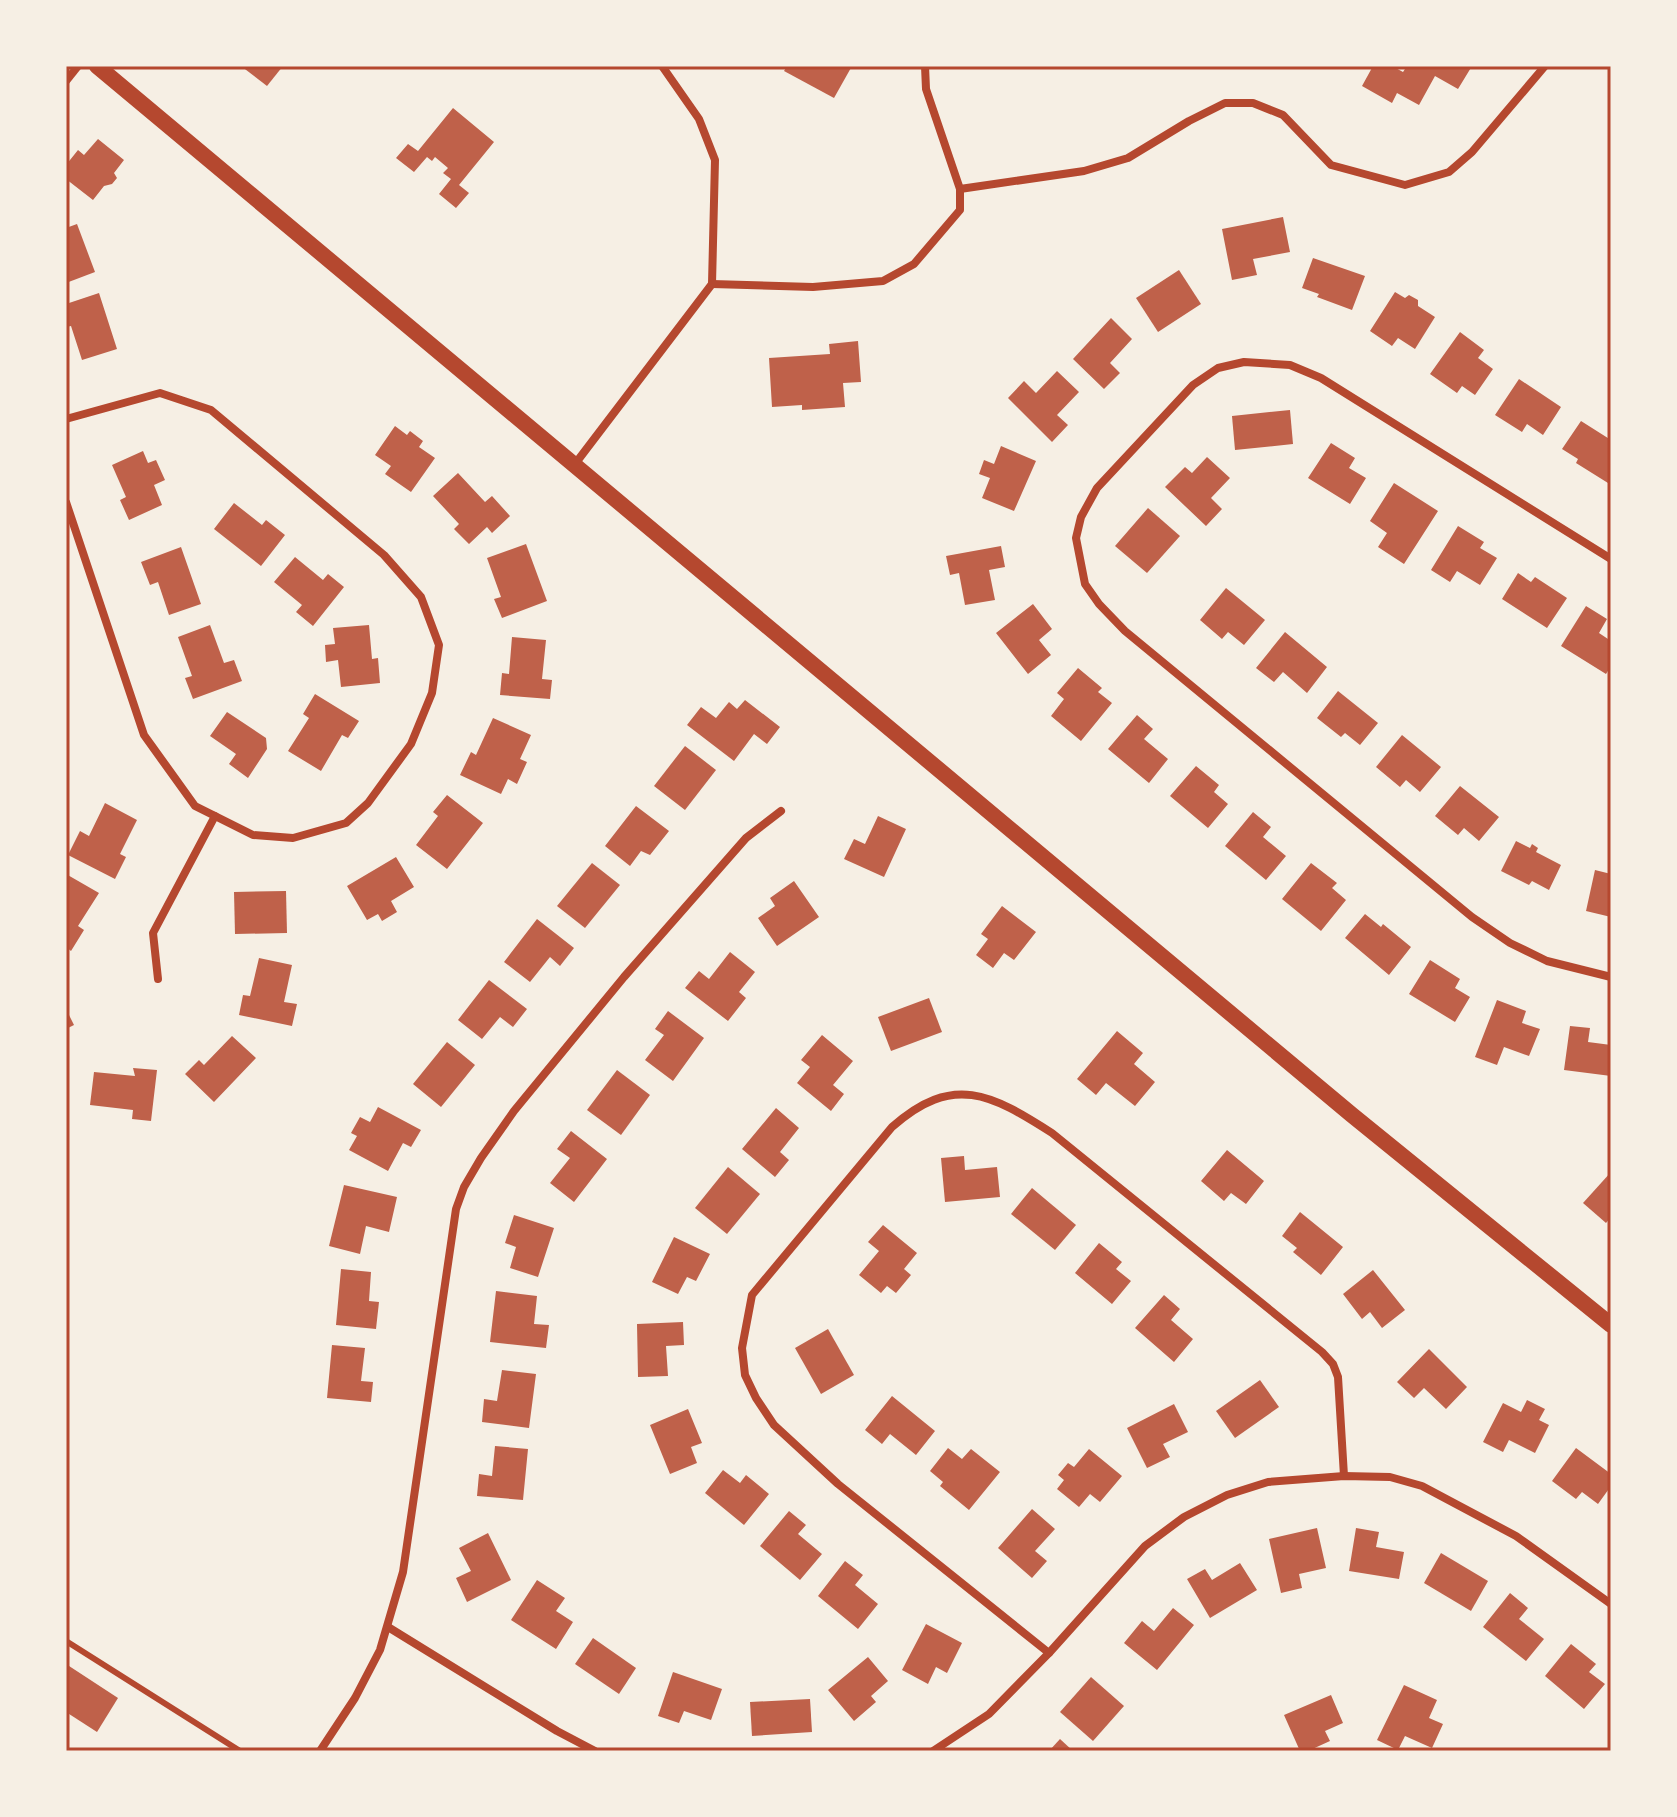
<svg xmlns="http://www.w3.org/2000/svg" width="1677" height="1817" viewBox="0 0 1677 1817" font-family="'Noto Sans',sans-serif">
<rect width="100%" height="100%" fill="#f6efe4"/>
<g fill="#bf614a">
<polygon points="241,66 283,66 267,86"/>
<polygon points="787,66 852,66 834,98 784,71"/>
<polygon points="1373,66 1392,66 1403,72 1407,66 1427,68 1428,66 1472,66 1458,89 1435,76 1419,105 1397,93 1392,103 1362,86"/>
<polygon points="453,108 494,142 459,185 469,193 456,208 439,194 451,179 443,173 448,168 435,157 432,161 427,157 414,172 396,158 408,144 418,151"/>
<polygon points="98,139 124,160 114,173 117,178 112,184 104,186 93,200 66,179 66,165 78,150 84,155"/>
<polygon points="1283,217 1290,252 1253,259 1257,275 1232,280 1222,229"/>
<polygon points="77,224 95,272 66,283 66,228"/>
<polygon points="1313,258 1365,276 1352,310 1317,297 1319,294 1302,288"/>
<polygon points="1179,270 1201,304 1158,332 1136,298"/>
<polygon points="1395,292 1405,298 1409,295 1418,300 1418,306 1435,317 1415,349 1398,338 1392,346 1370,331"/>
<polygon points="99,293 117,349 82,360 71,326 66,327 66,304"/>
<polygon points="1111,318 1132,339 1110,363 1120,373 1104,389 1073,359"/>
<polygon points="1460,332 1484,350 1478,358 1493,369 1475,395 1462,386 1457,393 1430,374"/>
<polygon points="858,341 861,382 843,383 845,407 802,410 802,405 772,407 769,358 830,354 829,344"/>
<polygon points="1057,371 1079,392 1057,415 1068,425 1052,442 1008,398 1024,381 1036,393"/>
<polygon points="1519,379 1561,407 1543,435 1527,424 1522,432 1495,415"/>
<polygon points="1290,410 1293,444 1235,450 1232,416"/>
<polygon points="1581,421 1611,440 1611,477 1608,483 1576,463 1578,459 1562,449"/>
<polygon points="395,426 407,435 410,431 423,441 419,447 435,458 411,492 385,474 391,466 375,455"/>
<polygon points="1331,443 1355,458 1349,468 1366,478 1350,504 1308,478"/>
<polygon points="1001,446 1036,461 1014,511 982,498 990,478 979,474 984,460 994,464"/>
<polygon points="143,451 148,463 156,460 165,480 154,485 162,505 129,520 120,500 126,497 112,465"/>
<polygon points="1207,457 1230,478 1211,498 1222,509 1206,526 1165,487 1185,467 1192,473"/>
<polygon points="458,473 485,502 492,496 510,516 492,533 487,527 469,544 454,529 459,524 433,496"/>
<polygon points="1394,483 1438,511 1404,564 1378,547 1387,533 1370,521"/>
<polygon points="234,503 262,525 266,520 285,535 261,566 214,529"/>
<polygon points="1148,508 1180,536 1147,573 1115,546"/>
<polygon points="1458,526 1484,542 1480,548 1497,558 1480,585 1457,571 1450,582 1431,570"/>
<polygon points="526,544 547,601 502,618 494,599 501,597 487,558"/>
<polygon points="1001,546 1005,567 989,570 995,600 965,605 959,573 950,575 946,556"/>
<polygon points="181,547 201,604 169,615 158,582 150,585 141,562"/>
<polygon points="295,557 323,580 328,574 344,587 313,626 296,612 302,605 274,582"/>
<polygon points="1518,573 1531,582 1535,577 1567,598 1547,628 1502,599"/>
<polygon points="1226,588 1265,620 1244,645 1228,632 1222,639 1200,620"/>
<polygon points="1033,604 1052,629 1039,640 1051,655 1028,674 996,633"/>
<polygon points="1586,606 1607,619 1599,633 1611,641 1611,666 1606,674 1561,646"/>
<polygon points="210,625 224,663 234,660 242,681 193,699 185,678 192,676 178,637"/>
<polygon points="369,625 372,659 378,658 380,683 341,687 338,660 326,662 325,645 335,644 333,628"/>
<polygon points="1285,632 1327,667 1307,693 1283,672 1274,682 1256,668"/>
<polygon points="512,637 546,640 542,679 552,680 550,699 500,695 502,673 509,674"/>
<polygon points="1078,668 1102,688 1098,692 1112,703 1081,741 1051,716 1064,699 1057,693"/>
<polygon points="1338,691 1378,723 1360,745 1345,733 1341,737 1317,718"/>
<polygon points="315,694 359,721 348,738 342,735 321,771 288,751 309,718 303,714"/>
<polygon points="745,700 780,727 767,744 754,734 734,761 687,725 701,707 716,718 729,702 737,709"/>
<polygon points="227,712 266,738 267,749 248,778 229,764 236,754 210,736"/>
<polygon points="1137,715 1153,729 1144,739 1168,759 1149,783 1108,749"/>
<polygon points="493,718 531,735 520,759 527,762 517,784 508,779 501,794 460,775 471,752 476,755"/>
<polygon points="1402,735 1441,767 1420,792 1406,780 1400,787 1376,767"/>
<polygon points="685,746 716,770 685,810 654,786"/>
<polygon points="1196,766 1219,785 1214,792 1228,804 1208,828 1170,796"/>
<polygon points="1460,786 1499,817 1479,841 1464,828 1458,835 1435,816"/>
<polygon points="447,795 483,823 447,869 416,845 438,816 433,812"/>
<polygon points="105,803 137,820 120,854 126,857 115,879 68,855 80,831 89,836"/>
<polygon points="636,806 669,831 650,855 641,851 630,866 605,846"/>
<polygon points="1253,812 1271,827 1263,837 1286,856 1266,880 1225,846"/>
<polygon points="878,816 906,829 884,877 844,859 854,839 865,844"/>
<polygon points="1516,841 1530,848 1532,844 1538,848 1536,852 1561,865 1549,890 1532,881 1529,885 1501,871"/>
<polygon points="396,857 414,887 391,901 397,912 382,921 378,914 367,920 347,886"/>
<polygon points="592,863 620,885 585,928 557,906"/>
<polygon points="1311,863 1337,883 1332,888 1346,900 1321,931 1282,899"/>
<polygon points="1595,870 1611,874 1611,917 1586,911"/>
<polygon points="66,874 99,893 78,926 84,930 71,951 66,947"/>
<polygon points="794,881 819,917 777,946 758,918 775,906 770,898"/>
<polygon points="286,891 287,933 235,934 234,892"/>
<polygon points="1002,906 1036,932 1014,960 1004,953 993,968 976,955 988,939 981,934"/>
<polygon points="1365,914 1381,927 1383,924 1411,947 1389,975 1345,938"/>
<polygon points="537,919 574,948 560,966 550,957 530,982 504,962"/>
<polygon points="730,952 755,972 739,992 746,998 728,1021 685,988 699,971 709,979"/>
<polygon points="259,958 292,965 284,1002 297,1004 292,1026 239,1015 243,995 250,996"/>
<polygon points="1430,960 1460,979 1455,988 1470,997 1455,1022 1409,994"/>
<polygon points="489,980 527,1009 513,1027 500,1017 482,1039 458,1020"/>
<polygon points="929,998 942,1032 891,1051 878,1017"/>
<polygon points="1497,1000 1526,1011 1522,1023 1540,1029 1529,1056 1504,1047 1497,1065 1475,1057"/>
<polygon points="66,1009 74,1025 66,1029"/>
<polygon points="668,1011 704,1038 673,1081 645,1060 664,1035 655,1029"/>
<polygon points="1570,1026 1590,1028 1588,1042 1611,1045 1611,1076 1564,1070"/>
<polygon points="1117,1031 1143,1053 1134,1064 1155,1082 1135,1106 1106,1083 1096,1095 1077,1079"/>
<polygon points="822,1035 853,1061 833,1085 844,1094 831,1111 797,1083 810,1067 801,1060"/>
<polygon points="232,1036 256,1058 214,1102 185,1074 199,1060 204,1065"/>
<polygon points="447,1042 475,1065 441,1107 413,1084"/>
<polygon points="133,1068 157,1070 151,1121 132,1119 133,1110 90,1105 94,1072 135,1076"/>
<polygon points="617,1070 650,1095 621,1135 587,1110"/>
<polygon points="378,1107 421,1130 411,1147 403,1143 388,1171 349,1150 357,1136 351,1133 360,1117 370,1122"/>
<polygon points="776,1108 799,1128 780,1152 789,1160 775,1177 742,1149"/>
<polygon points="571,1131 607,1159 574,1202 550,1183 570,1158 557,1149"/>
<polygon points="1227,1150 1264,1181 1246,1204 1231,1193 1224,1201 1201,1181"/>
<polygon points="964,1156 965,1170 997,1167 1000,1197 945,1202 941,1158"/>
<polygon points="728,1167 760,1194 727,1234 695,1208"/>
<polygon points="1611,1172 1611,1217 1606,1223 1583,1203"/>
<polygon points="344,1185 397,1197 389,1232 366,1226 360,1254 329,1246"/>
<polygon points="1032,1188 1076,1225 1055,1250 1011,1214"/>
<polygon points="1300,1212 1343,1247 1321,1275 1293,1252 1297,1248 1282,1236"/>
<polygon points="514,1215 554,1228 538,1277 510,1268 516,1247 505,1243"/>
<polygon points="883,1225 917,1253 904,1269 911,1275 896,1293 887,1286 881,1293 859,1275 879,1251 868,1242"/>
<polygon points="674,1237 710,1254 696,1281 687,1277 678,1294 652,1282"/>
<polygon points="1099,1243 1122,1262 1116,1269 1131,1281 1112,1304 1075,1273"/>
<polygon points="341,1269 371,1272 369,1301 379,1302 376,1329 336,1325"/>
<polygon points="1373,1270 1405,1310 1382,1328 1370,1312 1362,1319 1343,1294"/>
<polygon points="496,1291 537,1296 534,1324 549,1325 546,1348 490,1342"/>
<polygon points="1164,1295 1180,1309 1171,1320 1193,1339 1174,1362 1135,1328"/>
<polygon points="683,1322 684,1345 666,1346 668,1376 638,1377 637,1324"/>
<polygon points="828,1329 854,1375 821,1394 795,1348"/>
<polygon points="332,1345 365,1348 361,1381 373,1382 371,1402 327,1398"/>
<polygon points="1429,1349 1467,1387 1446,1409 1424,1388 1414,1398 1397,1382"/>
<polygon points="502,1370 536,1374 529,1428 482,1422 484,1399 497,1401"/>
<polygon points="1260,1380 1279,1407 1235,1438 1216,1411"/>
<polygon points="892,1396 935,1431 916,1455 890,1434 882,1444 865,1430"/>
<polygon points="1527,1400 1545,1409 1539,1420 1549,1425 1535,1453 1509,1440 1503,1452 1483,1442 1503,1403 1521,1412"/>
<polygon points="1174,1404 1188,1432 1163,1444 1170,1457 1147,1468 1127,1428"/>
<polygon points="688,1409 702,1443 691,1447 697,1463 670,1474 650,1425"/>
<polygon points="495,1446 528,1449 523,1500 477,1496 479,1474 492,1476"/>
<polygon points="948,1448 962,1459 971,1449 1000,1472 969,1510 940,1486 943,1482 930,1471"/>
<polygon points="1576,1448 1611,1474 1611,1486 1598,1504 1582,1492 1576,1499 1552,1481"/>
<polygon points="1089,1449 1122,1476 1100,1502 1090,1494 1079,1507 1057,1489 1064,1480 1058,1475 1068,1463 1074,1467"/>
<polygon points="723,1470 740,1483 746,1475 769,1494 744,1525 705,1493"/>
<polygon points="1032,1509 1055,1529 1035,1551 1047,1561 1032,1578 998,1548"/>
<polygon points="789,1511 806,1525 798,1534 822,1554 800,1580 760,1546"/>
<polygon points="1317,1528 1326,1568 1299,1574 1302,1588 1281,1593 1269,1539"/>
<polygon points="1356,1528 1379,1532 1376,1547 1404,1552 1399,1579 1349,1571"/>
<polygon points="488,1533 511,1580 467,1602 456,1578 471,1571 459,1548"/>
<polygon points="1441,1553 1488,1581 1471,1611 1424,1583"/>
<polygon points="845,1561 863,1575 855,1585 878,1604 858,1629 818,1596"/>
<polygon points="1240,1563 1257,1590 1210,1618 1187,1579 1205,1569 1212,1580"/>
<polygon points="537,1580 565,1598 556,1611 573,1622 556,1649 511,1620"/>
<polygon points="1510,1593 1528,1608 1519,1619 1544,1639 1526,1661 1483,1627"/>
<polygon points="1173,1608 1194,1625 1157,1670 1124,1643 1142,1621 1154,1631"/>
<polygon points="926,1624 962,1643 947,1673 936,1667 928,1684 902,1670"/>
<polygon points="593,1638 636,1668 619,1694 575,1664"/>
<polygon points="1571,1644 1596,1664 1589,1672 1605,1684 1584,1709 1545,1676"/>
<polygon points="868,1657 888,1681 871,1696 876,1702 854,1721 828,1690"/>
<polygon points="66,1664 118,1698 97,1732 66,1712"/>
<polygon points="673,1672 722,1689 711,1720 684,1711 679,1723 658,1716"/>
<polygon points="1091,1677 1124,1706 1093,1741 1060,1712"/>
<polygon points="1404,1685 1437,1700 1429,1718 1443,1724 1432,1748 1405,1736 1398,1750 1377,1740"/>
<polygon points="1331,1695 1343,1723 1325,1731 1330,1741 1308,1751 1300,1751 1284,1715"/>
<polygon points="810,1699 812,1732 752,1736 750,1702"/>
<polygon points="1060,1739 1073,1751 1049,1751"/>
</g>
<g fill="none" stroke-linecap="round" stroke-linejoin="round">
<polyline stroke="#b5482f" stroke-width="6" points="66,1641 240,1751"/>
<g stroke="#b5482f" stroke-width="8">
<polyline points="925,66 926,89 960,189"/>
<polyline points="66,81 78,66"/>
<polyline points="712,284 813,287 883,281 914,264 960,210 960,189 1084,171 1128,158 1189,121 1225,103 1253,103 1283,115 1331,165 1405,185 1449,172 1472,152 1545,66"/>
<polyline points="66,419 160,393 211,410 384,555 421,597 439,645 432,693 411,744 368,803 346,823 293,838 253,835 195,806 144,735 66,502"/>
<polyline points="575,464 712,284 715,160 699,119 662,66"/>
<polyline points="1611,559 1321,378 1290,365 1244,362 1218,368 1193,385 1097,488 1081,517 1076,538 1085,584 1099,604 1125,631 1472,917 1510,943 1547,961 1611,977"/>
<polyline points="158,979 153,933 215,816"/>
<polyline points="388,1627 557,1731 595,1751"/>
<path d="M1049,1653L838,1484L774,1425L756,1398L745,1375L742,1348L752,1295L892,1127C953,1073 991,1094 1052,1133L1322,1352L1333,1364L1338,1377L1344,1476"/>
<polyline points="320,1751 355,1698 380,1650 403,1572 456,1209 464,1187 481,1158 514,1111 624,977 746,838 781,811"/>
<polyline points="933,1751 989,1714 1049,1653 1145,1546 1184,1517 1227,1495 1268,1482 1344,1476 1390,1477 1422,1486 1516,1536 1611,1604"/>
</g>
<polyline stroke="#b5482f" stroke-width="16" points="97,66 1352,1115 1611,1325"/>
</g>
<rect width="1677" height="1817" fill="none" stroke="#f6efe4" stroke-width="136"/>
<rect x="68" y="68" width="1541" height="1681" fill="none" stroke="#b5482f" stroke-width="3"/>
</svg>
